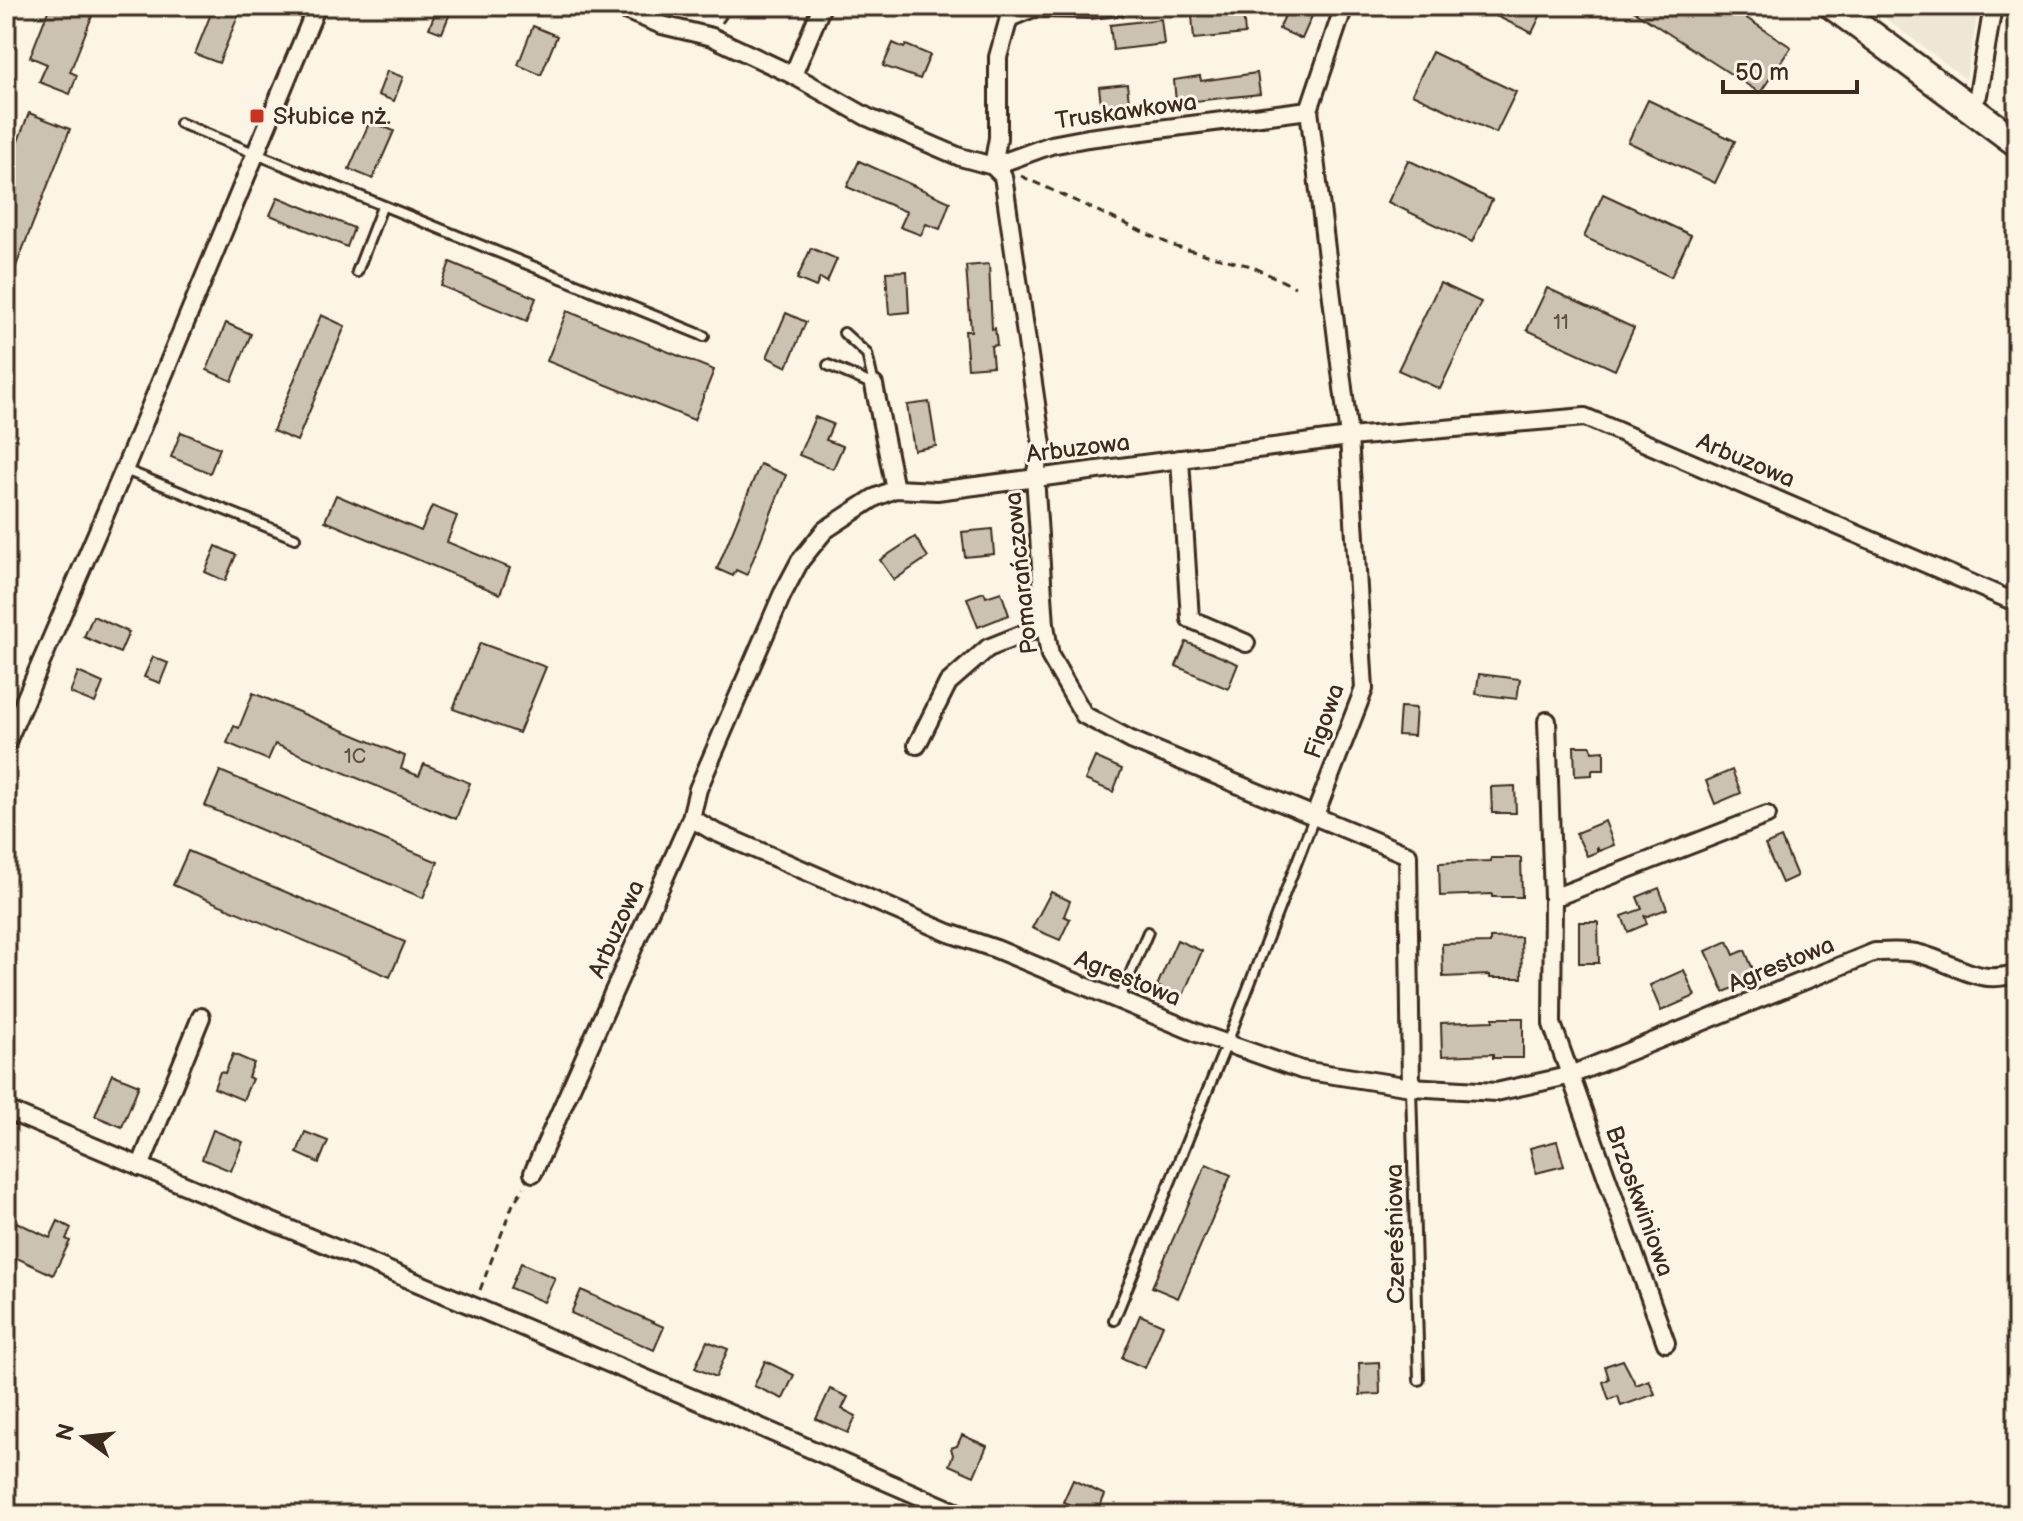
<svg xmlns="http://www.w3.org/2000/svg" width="2023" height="1521" viewBox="0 0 2023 1521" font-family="'Balsamiq Sans',sans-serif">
<rect width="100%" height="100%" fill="#fcf5e5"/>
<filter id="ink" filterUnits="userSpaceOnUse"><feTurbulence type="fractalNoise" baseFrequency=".0125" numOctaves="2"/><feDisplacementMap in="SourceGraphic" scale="16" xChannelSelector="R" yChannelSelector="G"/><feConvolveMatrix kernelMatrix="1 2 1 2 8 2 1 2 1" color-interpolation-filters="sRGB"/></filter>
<g filter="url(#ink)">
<polygon fill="#eee6d6" points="1869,6 1979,6 1966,79"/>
<g fill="#ccc2b3" stroke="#3b2a1e" stroke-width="2">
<polygon points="50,6 96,6 70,72 77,75 70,94 39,82 47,64 30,57"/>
<polygon points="214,6 242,6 219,63 195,54"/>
<polygon points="438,6 453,6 442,33 429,28"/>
<polygon points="1289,6 1312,16 1302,39 1279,29"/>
<polygon points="1475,6 1545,6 1532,33"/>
<polygon points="1626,6 1728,6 1791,47 1760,93"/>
<polygon points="1243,11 1245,34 1194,39 1192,16"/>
<polygon points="1161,19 1164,44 1113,50 1110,25"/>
<polygon points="533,26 557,36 541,75 518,65"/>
<polygon points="893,43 904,48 906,45 930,55 920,79 883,66"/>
<polygon points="1432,52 1516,92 1496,133 1412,94"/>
<polygon points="387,71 403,77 394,101 378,95"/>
<polygon points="1257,73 1260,94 1176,103 1174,80 1200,76 1201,81"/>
<polygon points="1127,84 1130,110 1102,113 1099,87"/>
<polygon points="1648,100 1735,141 1715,183 1628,142"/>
<polygon points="29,113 70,129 7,289 6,172"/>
<polygon points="370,121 394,131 373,179 349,169"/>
<polygon points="1408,160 1492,200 1472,242 1388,202"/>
<polygon points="859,161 950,202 940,229 926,224 921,235 900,227 907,212 847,187"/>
<polygon points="1603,194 1691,235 1671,277 1584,237"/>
<polygon points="278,197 354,228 347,247 270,215"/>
<polygon points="811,248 837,259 827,282 820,278 816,287 797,279"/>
<polygon points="450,262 536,298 527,321 441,286"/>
<polygon points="989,264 992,329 995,328 997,345 991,346 993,366 968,368 965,331 971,331 966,266"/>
<polygon points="907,271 909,312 889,314 886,272"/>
<polygon points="1440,283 1481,302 1440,389 1398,370"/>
<polygon points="1547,288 1634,328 1615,370 1527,330"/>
<polygon points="567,311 714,370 694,420 547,361"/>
<polygon points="786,313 806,322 787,367 767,357"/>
<polygon points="321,315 345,326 297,441 273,431"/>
<polygon points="226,323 251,334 232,381 207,370"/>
<polygon points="929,402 936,446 914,450 907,405"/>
<polygon points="815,417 833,424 826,440 843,446 833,469 799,455"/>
<polygon points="181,432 220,448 210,473 171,457"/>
<polygon points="760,464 786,475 747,575 736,570 733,576 717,569"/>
<polygon points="336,495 421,531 432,506 457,516 447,542 510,568 500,594 325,521"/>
<polygon points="992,529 994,554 965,557 962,532"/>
<polygon points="915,537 928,557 894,580 880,560"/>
<polygon points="216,546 236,555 225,581 205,572"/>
<polygon points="984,592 986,597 1001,592 1009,615 978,627 967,598"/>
<polygon points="93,616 129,632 120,653 84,637"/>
<polygon points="1186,642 1238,664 1228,689 1176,666"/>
<polygon points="480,643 546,667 519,733 453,709"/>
<polygon points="153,657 168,663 160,683 144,677"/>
<polygon points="78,672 103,683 95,703 70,693"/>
<polygon points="1479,674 1520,679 1517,699 1476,694"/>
<polygon points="253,693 405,756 401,769 419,776 424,764 470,783 456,819 275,744 268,760 227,743 234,726 239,728"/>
<polygon points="1400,707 1416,708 1414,736 1398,735"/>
<polygon points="1574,746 1591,746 1592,752 1604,751 1604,770 1592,770 1592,775 1575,776"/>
<polygon points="1095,757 1122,769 1113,792 1085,780"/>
<polygon points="1732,770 1741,793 1715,804 1706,781"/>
<polygon points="220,771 438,862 423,898 205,806"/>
<polygon points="1515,786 1516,813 1492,813 1491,787"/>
<polygon points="1605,821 1614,845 1599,851 1597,847 1597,852 1587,856 1576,833"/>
<polygon points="1781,838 1797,876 1782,883 1765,845"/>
<polygon points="188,851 405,942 390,977 173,885"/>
<polygon points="1491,858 1521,858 1522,897 1492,897 1492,894 1440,896 1439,863 1491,861"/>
<polygon points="1659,888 1667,909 1645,917 1644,915 1647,924 1628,932 1622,916 1642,909 1637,897"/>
<polygon points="1051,892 1070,901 1064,916 1070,919 1060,940 1032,928"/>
<polygon points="1579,922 1598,922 1599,963 1579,963"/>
<polygon points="1521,937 1522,978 1490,978 1490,975 1443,977 1442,944 1490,943 1490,938"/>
<polygon points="1177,940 1202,951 1182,998 1157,986"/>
<polygon points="1728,941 1734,955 1745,950 1754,972 1736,980 1739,986 1724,992 1706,951"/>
<polygon points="1684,970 1695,996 1661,1011 1650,985"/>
<polygon points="1493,1018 1523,1018 1523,1058 1493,1058 1493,1054 1442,1056 1441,1023 1493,1021"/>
<polygon points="233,1054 254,1063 248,1077 252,1079 243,1100 214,1088 220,1072 225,1073"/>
<polygon points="112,1074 139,1085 122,1127 95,1116"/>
<polygon points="213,1130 243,1142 231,1171 202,1159"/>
<polygon points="305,1132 328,1141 319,1163 297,1153"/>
<polygon points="1557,1141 1564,1166 1536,1173 1530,1148"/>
<polygon points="1206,1164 1231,1175 1178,1298 1152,1287"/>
<polygon points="14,1221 50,1238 58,1221 71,1228 66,1239 70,1241 53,1275 17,1258 6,1279 6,1237"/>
<polygon points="521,1263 555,1278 544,1302 510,1288"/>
<polygon points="581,1290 664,1327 654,1350 571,1313"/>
<polygon points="1140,1315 1163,1325 1145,1368 1122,1358"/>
<polygon points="707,1341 728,1349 716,1377 695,1368"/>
<polygon points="1623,1360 1636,1385 1649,1380 1655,1394 1621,1406 1618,1396 1609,1400 1603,1382 1609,1379 1605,1366"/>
<polygon points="765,1361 794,1375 783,1399 754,1386"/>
<polygon points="1379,1362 1380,1394 1360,1395 1359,1363"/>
<polygon points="830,1389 848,1397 842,1409 856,1416 848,1433 816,1419"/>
<polygon points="962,1435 987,1446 974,1476 949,1465 953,1455 951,1448 957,1446"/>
<polygon points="1073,1480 1105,1495 1096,1515 1063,1502"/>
</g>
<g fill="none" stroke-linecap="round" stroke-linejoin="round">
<g stroke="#3b2a1e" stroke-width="14">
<g id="service">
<polyline points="180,123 704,336"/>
<polyline points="357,272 382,207"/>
<polyline points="828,365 874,385 867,354 844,333"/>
<polyline points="125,470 295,538"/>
<polyline points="1119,1000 1148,932"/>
<polyline points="1411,1087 1419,1380"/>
<polyline points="1114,1320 1227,1043 1315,815"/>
</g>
</g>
<g stroke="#3b2a1e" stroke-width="22">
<g id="minor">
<polyline points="615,6 662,25 712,37 793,75 867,117 960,157 993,166 1051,145 1088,138 1309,110"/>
<polyline points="793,75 822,6"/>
<polyline points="1970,107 1978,95 1993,6"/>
<polyline points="993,166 1003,176 1042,445 1035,476 1045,625 1050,656 1084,715 1131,740 1408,855 1411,1087"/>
<polyline points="993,166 998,138 998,57 1009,18 1033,8 1090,9 1120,6"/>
<polyline points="874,385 895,489"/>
<polyline points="1180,459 1190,619 1246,643"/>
<polyline points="1547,721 1553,898 1552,1024 1666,1343"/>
<polyline points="6,744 124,470 317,6"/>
<polyline points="917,745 948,683 988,648 1045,625"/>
<polyline points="1315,815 1364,689 1349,437 1309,110 1343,9 1336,6"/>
<path d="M691,818L713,831L949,933L996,949L1200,1034L1302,1070L1411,1087L1496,1092L1568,1076L1875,952C1889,952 1906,950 1920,954C1956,963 1978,987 2017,973"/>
<polyline points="1553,898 1767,815"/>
<polyline points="6,1110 737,1417 963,1515"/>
<polyline points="140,1167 201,1017"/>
<polyline points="533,1173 691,818 698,789 782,595 800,561 825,530 874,498 895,489 937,491 1349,437 1585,417 2017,603"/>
</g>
</g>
<g stroke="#3b2a1e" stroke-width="32">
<polyline id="primary" points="1833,6 2017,143"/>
</g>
<g stroke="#3b2a1e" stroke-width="3" stroke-dasharray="8 6" stroke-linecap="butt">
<polyline points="722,23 734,6"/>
<polyline points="1021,176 1176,247 1251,266 1295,287"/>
<polyline points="480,1290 513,1204 524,1187"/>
</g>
<use href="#service" stroke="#fcf5e5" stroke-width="8"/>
<use href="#minor" stroke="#fcf5e5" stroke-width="16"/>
<use href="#primary" stroke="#fcf5e5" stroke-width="26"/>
</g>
</g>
<rect fill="#c8321e" stroke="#fcf5e5" stroke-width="3" x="249" y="108" width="16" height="16" rx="4"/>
<g text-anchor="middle" stroke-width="6" stroke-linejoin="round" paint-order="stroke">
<g font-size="20" fill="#5f5043">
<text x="1561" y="329">11</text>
<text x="355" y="763">1C</text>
</g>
<g font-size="24" fill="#3b2a1e" stroke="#fcf5e5">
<text transform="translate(1126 111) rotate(-8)" y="8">Truskawkowa</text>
<text transform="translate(1078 448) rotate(-7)" y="8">Arbuzowa</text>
<text transform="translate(1746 460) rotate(23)" y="8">Arbuzowa</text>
<text transform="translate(1021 573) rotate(-96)" y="8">Pomarańczowa</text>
<text transform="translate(1324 721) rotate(-71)" y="8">Figowa</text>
<text transform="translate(616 929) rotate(-66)" y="8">Arbuzowa</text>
<text transform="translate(1781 964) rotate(-22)" y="8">Agrestowa</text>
<text transform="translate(1128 978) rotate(22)" y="8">Agrestowa</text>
<text transform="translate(1640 1201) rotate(70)" y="8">Brzoskwiniowa</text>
<text transform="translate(1395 1234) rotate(-91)" y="8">Czereśniowa</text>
</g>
<g font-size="24" fill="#3b2a1e" stroke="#fcf5e5" text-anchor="start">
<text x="273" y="124">Słubice nż.</text>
</g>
</g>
<rect width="2023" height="1521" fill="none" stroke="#fcf5e5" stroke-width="32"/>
<rect x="16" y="16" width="1991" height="1489" fill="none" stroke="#3b2a1e" stroke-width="3" filter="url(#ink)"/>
<g transform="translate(84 1437) rotate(285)" stroke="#fcf5e5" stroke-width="6" paint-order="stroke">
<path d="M0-6L14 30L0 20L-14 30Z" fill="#3b2a1e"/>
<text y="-12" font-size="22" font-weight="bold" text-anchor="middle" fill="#3b2a1e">N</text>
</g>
<path d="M1723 80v12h134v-12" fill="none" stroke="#3b2a1e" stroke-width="4"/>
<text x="1735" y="80" font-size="24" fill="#3b2a1e" stroke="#fcf5e5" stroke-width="6" paint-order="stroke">50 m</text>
</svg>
